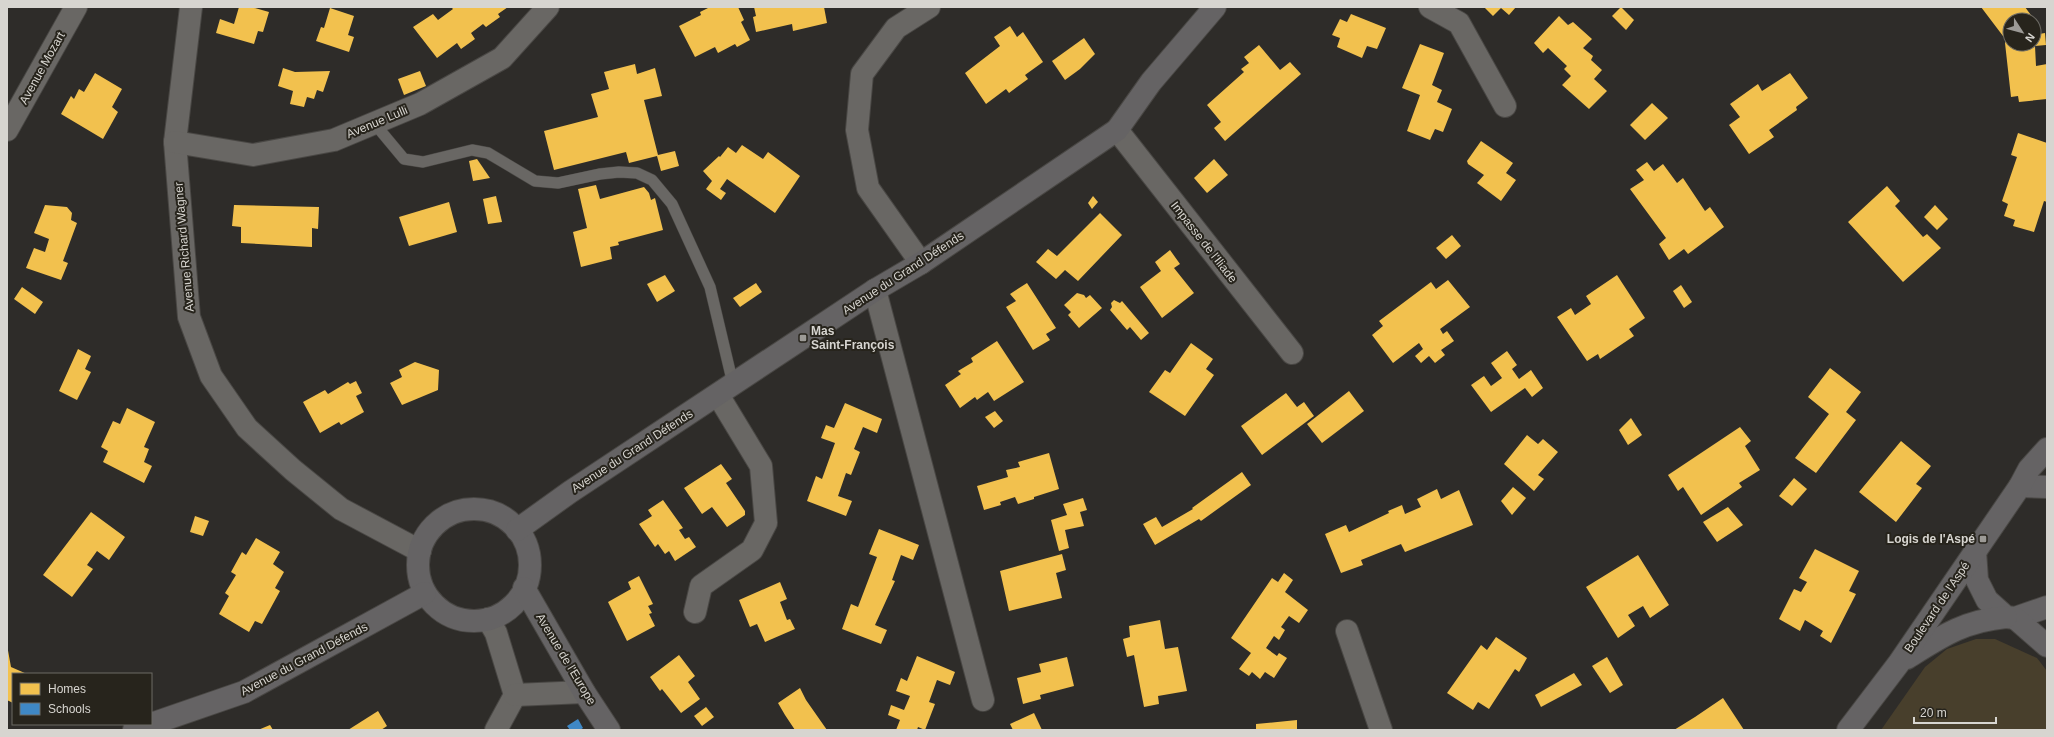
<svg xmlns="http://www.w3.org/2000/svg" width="2054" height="737" viewBox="0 0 2054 737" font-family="Helvetica,sans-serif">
<rect width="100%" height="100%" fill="#2e2c29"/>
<polygon fill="#483f2c" points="1976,639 1995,639 2037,658 2047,671 2047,730 1881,730 1925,667 1947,649"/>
<g fill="#f2c14e" fill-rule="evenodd">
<polygon points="239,7 251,7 269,12 263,32 258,31 254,44 216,33 220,19 234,24"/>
<polygon points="451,7 508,7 498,14 500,17 486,27 483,24 471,33 475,39 461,49 457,43 437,58 413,27 433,14 438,20 453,9"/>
<polygon points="710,7 738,7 744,20 741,22 750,40 737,47 735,44 718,53 715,47 695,57 679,26 701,15 700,12"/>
<polygon points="754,7 824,7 827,23 793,31 792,24 756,32 753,17 756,16"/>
<polygon points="1484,7 1516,7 1509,15 1501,8 1493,16"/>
<polygon points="1621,7 1634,20 1626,30 1612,16"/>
<path d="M1981,7H2025L2039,26V34L2045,33L2046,45L2035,46L2036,66L2047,64V99L2019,102L2018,96L2011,97L2005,43L2006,40ZM2010,20H2034V44H2010Z"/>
<polygon points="330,8 354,16 348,35 354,37 349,52 316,41 321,27 324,28"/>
<polygon points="1351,14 1386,28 1377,49 1367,46 1362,58 1337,47 1340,38 1332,35 1340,19 1347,22"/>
<polygon points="1559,16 1568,25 1573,22 1592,39 1583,48 1593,56 1591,60 1602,70 1594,79 1607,91 1589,109 1562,85 1571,76 1564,69 1567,66 1548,48 1543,53 1534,43"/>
<polygon points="1010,26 1017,37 1023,32 1043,62 1025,75 1028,79 1009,93 1006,89 986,104 965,73 1000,46 994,37"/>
<polygon points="1084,38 1095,54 1080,69 1065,80 1052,61"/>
<polygon points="1420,44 1444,53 1432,85 1442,90 1437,102 1452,109 1443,132 1435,129 1430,140 1407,131 1420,95 1402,88"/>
<polygon points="1259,45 1280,70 1290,62 1301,74 1225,141 1214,128 1221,122 1207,105 1244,72 1241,69 1249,63 1244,57"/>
<polygon points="635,64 637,74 655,68 662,96 644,100 658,155 675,151 679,166 661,171 657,156 629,163 626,152 554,170 544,131 598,117 591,94 609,89 604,72"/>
<polygon points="283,68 295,72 330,71 323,92 317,90 314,99 307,97 304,107 290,104 293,91 278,86"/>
<polygon points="420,71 426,86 404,95 398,79"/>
<polygon points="95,73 122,89 112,107 118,112 103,139 61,114 71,96 74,99 79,89 84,92"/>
<polygon points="1790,73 1808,98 1796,107 1797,110 1769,130 1774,137 1749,154 1729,125 1740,117 1730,104 1758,84 1762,91"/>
<polygon points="1652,103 1668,118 1645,140 1630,125"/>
<polygon points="2018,133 2047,143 2047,202 2044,201 2034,232 2013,226 2015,220 2004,216 2008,204 2002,201 2017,157 2011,155"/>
<polygon points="1481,141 1513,163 1506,173 1516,180 1501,201 1477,183 1484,175 1468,164 1467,161"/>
<polygon points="742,145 763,159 768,152 800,176 775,213 727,179 720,189 726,193 721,200 706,189 712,181 703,171 719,156 720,157 728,147 736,153"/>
<polygon points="477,159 490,178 473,181 469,161"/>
<polygon points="1214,159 1228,175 1207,193 1194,178"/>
<polygon points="1647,162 1654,171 1663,164 1677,183 1683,178 1705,211 1710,207 1724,227 1688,254 1684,249 1669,260 1659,244 1666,238 1630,189 1644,180 1636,170"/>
<polygon points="596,185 600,199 644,187 649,193 651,200 655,198 663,230 618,242 619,245 610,247 612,259 581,267 573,232 587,228 578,189"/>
<polygon points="1887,186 1900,201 1895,206 1923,237 1927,234 1941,248 1903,282 1848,222"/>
<polygon points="496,196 502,222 488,224 483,199"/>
<polygon points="1093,196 1098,202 1092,209 1088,203"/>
<polygon points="449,202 457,232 409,246 399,217"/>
<polygon points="45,205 67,207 72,213 71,220 77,223 63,261 68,263 61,280 26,268 34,248 45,252 49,239 34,233"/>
<polygon points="234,205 319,207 318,229 312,228 312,247 241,243 241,227 232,226"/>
<polygon points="1935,205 1948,219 1937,230 1924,217"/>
<polygon points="1100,213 1122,235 1078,281 1065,270 1056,279 1036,262 1048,249 1057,256"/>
<polygon points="1452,235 1461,246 1446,259 1436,248"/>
<polygon points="1170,250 1180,264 1174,268 1194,293 1162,318 1140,287 1161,271 1155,262"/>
<polygon points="665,275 675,291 657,302 647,284"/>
<polygon points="1617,275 1645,318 1629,329 1634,336 1600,359 1598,354 1587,361 1557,317 1571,308 1575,315 1591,304 1586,296"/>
<polygon points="1448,280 1470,307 1440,329 1443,334 1447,331 1454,341 1441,350 1445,355 1435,363 1429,356 1421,363 1415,356 1423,349 1419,343 1393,363 1372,335 1383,326 1379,321 1431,282 1436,289"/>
<polygon points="756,283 762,292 740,307 733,298"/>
<polygon points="1027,283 1056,328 1046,334 1050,340 1033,350 1006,307 1016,301 1010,294"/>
<polygon points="1681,285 1692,302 1684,308 1673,291"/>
<polygon points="22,287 43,302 35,314 14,299"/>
<polygon points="1077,293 1084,295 1086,298 1090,295 1102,308 1079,328 1068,315 1071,312 1064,305"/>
<polygon points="1114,300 1120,303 1122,301 1149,333 1141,340 1130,327 1127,330 1110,310 1112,307 1111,303"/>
<polygon points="997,341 1024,382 994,401 988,392 977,400 975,397 960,408 945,385 961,374 958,371 973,362 971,358"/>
<polygon points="1191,343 1213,359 1206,369 1214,375 1185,416 1149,392 1165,370 1170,373"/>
<polygon points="78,349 91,356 85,369 91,372 77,400 59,391"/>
<polygon points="1507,351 1517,365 1512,369 1519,379 1531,370 1543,388 1532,397 1525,388 1491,412 1471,385 1484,376 1491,386 1502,378 1491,363"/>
<polygon points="415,362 439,370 438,390 402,405 390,383 402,377 399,370"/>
<polygon points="1830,368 1861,392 1846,412 1856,420 1816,473 1795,458 1829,414 1808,397"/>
<polygon points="356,381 362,393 356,396 364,412 341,425 339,422 320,433 303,402 325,390 328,394 348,382 350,384"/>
<polygon points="1349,391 1364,411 1322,443 1307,424"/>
<polygon points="1286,393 1297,407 1304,402 1314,416 1262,455 1241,426"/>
<polygon points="845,403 882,419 877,433 863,427 854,449 860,452 851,475 846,473 838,496 852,501 846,516 807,501 816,476 822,479 835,443 821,438 826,425 834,428"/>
<polygon points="127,408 155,422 144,447 149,449 144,462 152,466 144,483 103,462 108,451 101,447 113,421 120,424"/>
<polygon points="995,411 1003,421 994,428 985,417"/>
<polygon points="1631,418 1642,435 1628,445 1619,430"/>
<polygon points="1740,427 1751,441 1745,446 1760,470 1739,483 1742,487 1701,515 1683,487 1678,491 1668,475"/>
<polygon points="1527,435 1538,444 1543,439 1558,452 1538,475 1544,479 1534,491 1504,464"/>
<polygon points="1901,441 1931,466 1916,484 1922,488 1896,522 1859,492"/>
<polygon points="1049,453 1059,489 1034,497 1034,499 1018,504 1015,497 1000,502 1001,505 984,510 977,486 1008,477 1006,470 1020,467 1018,462"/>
<polygon points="721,464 732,479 726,483 745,511 745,515 727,527 712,507 702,514 684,488"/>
<polygon points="1242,472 1251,485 1201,521 1199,519 1155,545 1143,524 1156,517 1162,527 1193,509 1192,508"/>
<polygon points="1794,478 1807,489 1792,506 1779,496"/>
<polygon points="1513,487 1526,498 1512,515 1501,501"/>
<polygon points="1437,489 1441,499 1459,490 1473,525 1405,552 1401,544 1361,560 1363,565 1341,573 1325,534 1346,525 1349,532 1389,513 1388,511 1402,505 1405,514 1421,507 1417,499"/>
<polygon points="1083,498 1087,510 1080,512 1084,526 1065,530 1069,548 1059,551 1051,520 1067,515 1063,504"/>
<polygon points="663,500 683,528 679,530 685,539 689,537 696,547 675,561 669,551 665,554 658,544 655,547 639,524 652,516 648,510"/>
<polygon points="1728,507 1743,525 1717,542 1703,522"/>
<polygon points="91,512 125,537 109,560 97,551 87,565 93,569 72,597 43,575"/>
<polygon points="195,516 209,521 203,536 190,532"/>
<polygon points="879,529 919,545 913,560 901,555 892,580 895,581 875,625 887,630 881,644 842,629 851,604 858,607 877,557 869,554"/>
<polygon points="256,538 280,552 273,564 284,572 275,588 280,591 262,624 255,621 249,632 219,614 229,596 225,593 236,575 231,572 242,552 246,555"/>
<polygon points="1815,549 1859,571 1849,591 1856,594 1831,643 1820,636 1823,631 1805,620 1800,631 1779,619 1794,589 1801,592 1807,582 1799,578"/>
<polygon points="1062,554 1066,570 1056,573 1062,598 1009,611 1000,571"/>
<polygon points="1638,555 1669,605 1650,618 1643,606 1628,615 1635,626 1618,638 1586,587"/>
<polygon points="1284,573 1293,580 1285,592 1308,610 1299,623 1289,616 1281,627 1285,630 1279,640 1274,636 1266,648 1277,656 1279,653 1287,658 1274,678 1265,672 1260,679 1252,672 1249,676 1239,669 1251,653 1231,638 1272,578 1278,582"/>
<polygon points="639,576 653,604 648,606 652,613 649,614 655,626 627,641 608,602 631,589 628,582"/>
<polygon points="780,582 787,599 780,602 787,620 790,619 795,629 765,642 757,624 750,627 739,600"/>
<polygon points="1160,620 1165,649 1178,647 1187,691 1158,696 1159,704 1144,707 1134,655 1127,657 1123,639 1130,637 1129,626"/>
<polygon points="1496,637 1527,658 1519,672 1515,669 1489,709 1478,702 1473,710 1447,693 1481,645 1487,650"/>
<polygon points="7,645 11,667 27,674 13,674 13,703 7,700"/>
<polygon points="679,655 695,676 688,682 700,699 681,713 662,689 660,691 650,677"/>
<polygon points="917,656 955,672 950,685 937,680 929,702 935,704 925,730 918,727 917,730 896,730 900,720 888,715 891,705 904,710 910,696 896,691 901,678 907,681"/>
<polygon points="1067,657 1074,686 1040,695 1041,699 1023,704 1017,678 1041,672 1039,664"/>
<polygon points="1607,657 1623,685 1610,693 1592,666"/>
<polygon points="1574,673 1582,685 1541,707 1535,695"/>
<polygon points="800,688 806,700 827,730 795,730 785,715 778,703"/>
<polygon points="1723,698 1744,730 1674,730 1695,717"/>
<polygon points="706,707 714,717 702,726 694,716"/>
<polygon points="378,711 387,726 381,730 348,730"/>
<polygon points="1034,713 1042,730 1013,730 1010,724"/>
<polygon points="1297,720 1297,730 1256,730 1256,724"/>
<polygon points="270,725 273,730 258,730"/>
</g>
<polygon fill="#3f88c5" points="578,719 583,728 580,730 570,730 567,726"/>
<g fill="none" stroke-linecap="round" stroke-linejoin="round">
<g stroke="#494744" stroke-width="12">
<polyline id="lane" points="374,123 404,159 423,162 472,150 488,153 535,181 558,183 600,174 619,172 637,173 652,180 672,204 710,287 733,384"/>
</g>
<g stroke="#494744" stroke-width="24">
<g id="street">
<polyline points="191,7 175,142 189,317 211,376 247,428 293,470 341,509 420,551"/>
<polyline points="1430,7 1459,23 1505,106"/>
<polyline points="7,130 76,7"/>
<polyline points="1117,130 1292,353"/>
<polyline points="175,142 253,155 334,140 420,104 502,58 548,7"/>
<polyline points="921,263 868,188 857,130 862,74 896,28 929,7"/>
<polyline points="875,290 983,700"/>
<polyline points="695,612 701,586 752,550 766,523 761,466 718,395"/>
<polyline points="488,619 496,633 515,695 496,730"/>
<polyline points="1347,631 1381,730"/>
<polyline points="515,695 584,692"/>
</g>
</g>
<g stroke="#494744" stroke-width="24">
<g id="secondary">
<polyline points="2020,486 2047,487"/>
<circle cx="474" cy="565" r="56"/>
<polyline points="517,530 570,492 875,290 921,263 1117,130 1151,82 1215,7"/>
<polyline points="1975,551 1977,580 1987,600 2006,617 2015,618 2047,607"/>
<polyline points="524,588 584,692 609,730"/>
<polyline points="2015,618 2047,646"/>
<path d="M1907,658C1942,636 1964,621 2006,617"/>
<polyline points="134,730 244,692 425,593"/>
<polyline points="1848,730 1899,663 2020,486 2029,469 2047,449"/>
</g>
</g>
<use href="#lane" stroke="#696764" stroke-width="11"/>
<use href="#street" stroke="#696764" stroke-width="22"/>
<use href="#secondary" stroke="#656364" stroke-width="22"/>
</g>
<g fill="#9c9a96" stroke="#27241c" stroke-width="1.5">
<rect x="799" y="334" width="8" height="8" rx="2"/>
<rect x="1979" y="535" width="8" height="8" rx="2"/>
</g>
<g text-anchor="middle" stroke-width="4" stroke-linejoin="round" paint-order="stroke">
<g font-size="12" fill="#d7d5d0" stroke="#27241c">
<text transform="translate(42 68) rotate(-61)" y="4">Avenue Mozart</text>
<text transform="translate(377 122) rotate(-23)" y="4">Avenue Lulli</text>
<text transform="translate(1204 242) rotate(52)" y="4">Impasse de l'Iliade</text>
<text transform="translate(184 247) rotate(-95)" y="4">Avenue Richard Wagner</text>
<text transform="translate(903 273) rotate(-33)" y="4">Avenue du Grand Défends</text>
<text transform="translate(632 451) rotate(-33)" y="4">Avenue du Grand Défends</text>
<text transform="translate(1937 607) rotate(-56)" y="4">Boulevard de l'Aspé</text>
<text transform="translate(304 659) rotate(-28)" y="4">Avenue du Grand Défends</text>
<text transform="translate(566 659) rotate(59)" y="4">Avenue de l'Europe</text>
</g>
<g font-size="12" font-weight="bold" fill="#d7d5d0" stroke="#27241c" text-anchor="start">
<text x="811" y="335">Mas<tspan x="811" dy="14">Saint-François</tspan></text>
<text x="1975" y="543" text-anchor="end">Logis de l'Aspé</text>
</g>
</g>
<rect width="2054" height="737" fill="none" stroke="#d7d5d0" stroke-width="16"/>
<rect x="12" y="673" width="140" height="52" fill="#27241c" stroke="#6d6b64"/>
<rect x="20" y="683" width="20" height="12" fill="#f2c14e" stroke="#6d6b64"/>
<text x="48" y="693" font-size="12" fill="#d7d5d0">Homes</text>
<rect x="20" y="703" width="20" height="12" fill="#3f88c5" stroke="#6d6b64"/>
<text x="48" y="713" font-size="12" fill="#d7d5d0">Schools</text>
<g transform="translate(2022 32) rotate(126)"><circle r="19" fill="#27241c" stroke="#6d6b64"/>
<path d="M0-3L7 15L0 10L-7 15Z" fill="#9c9a96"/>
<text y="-6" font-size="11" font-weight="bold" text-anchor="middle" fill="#d7d5d0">N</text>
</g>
<path d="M1914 717v6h82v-6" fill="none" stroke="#d7d5d0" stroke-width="2"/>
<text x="1920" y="717" font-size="12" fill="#d7d5d0" stroke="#27241c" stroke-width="3" paint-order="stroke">20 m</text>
</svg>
